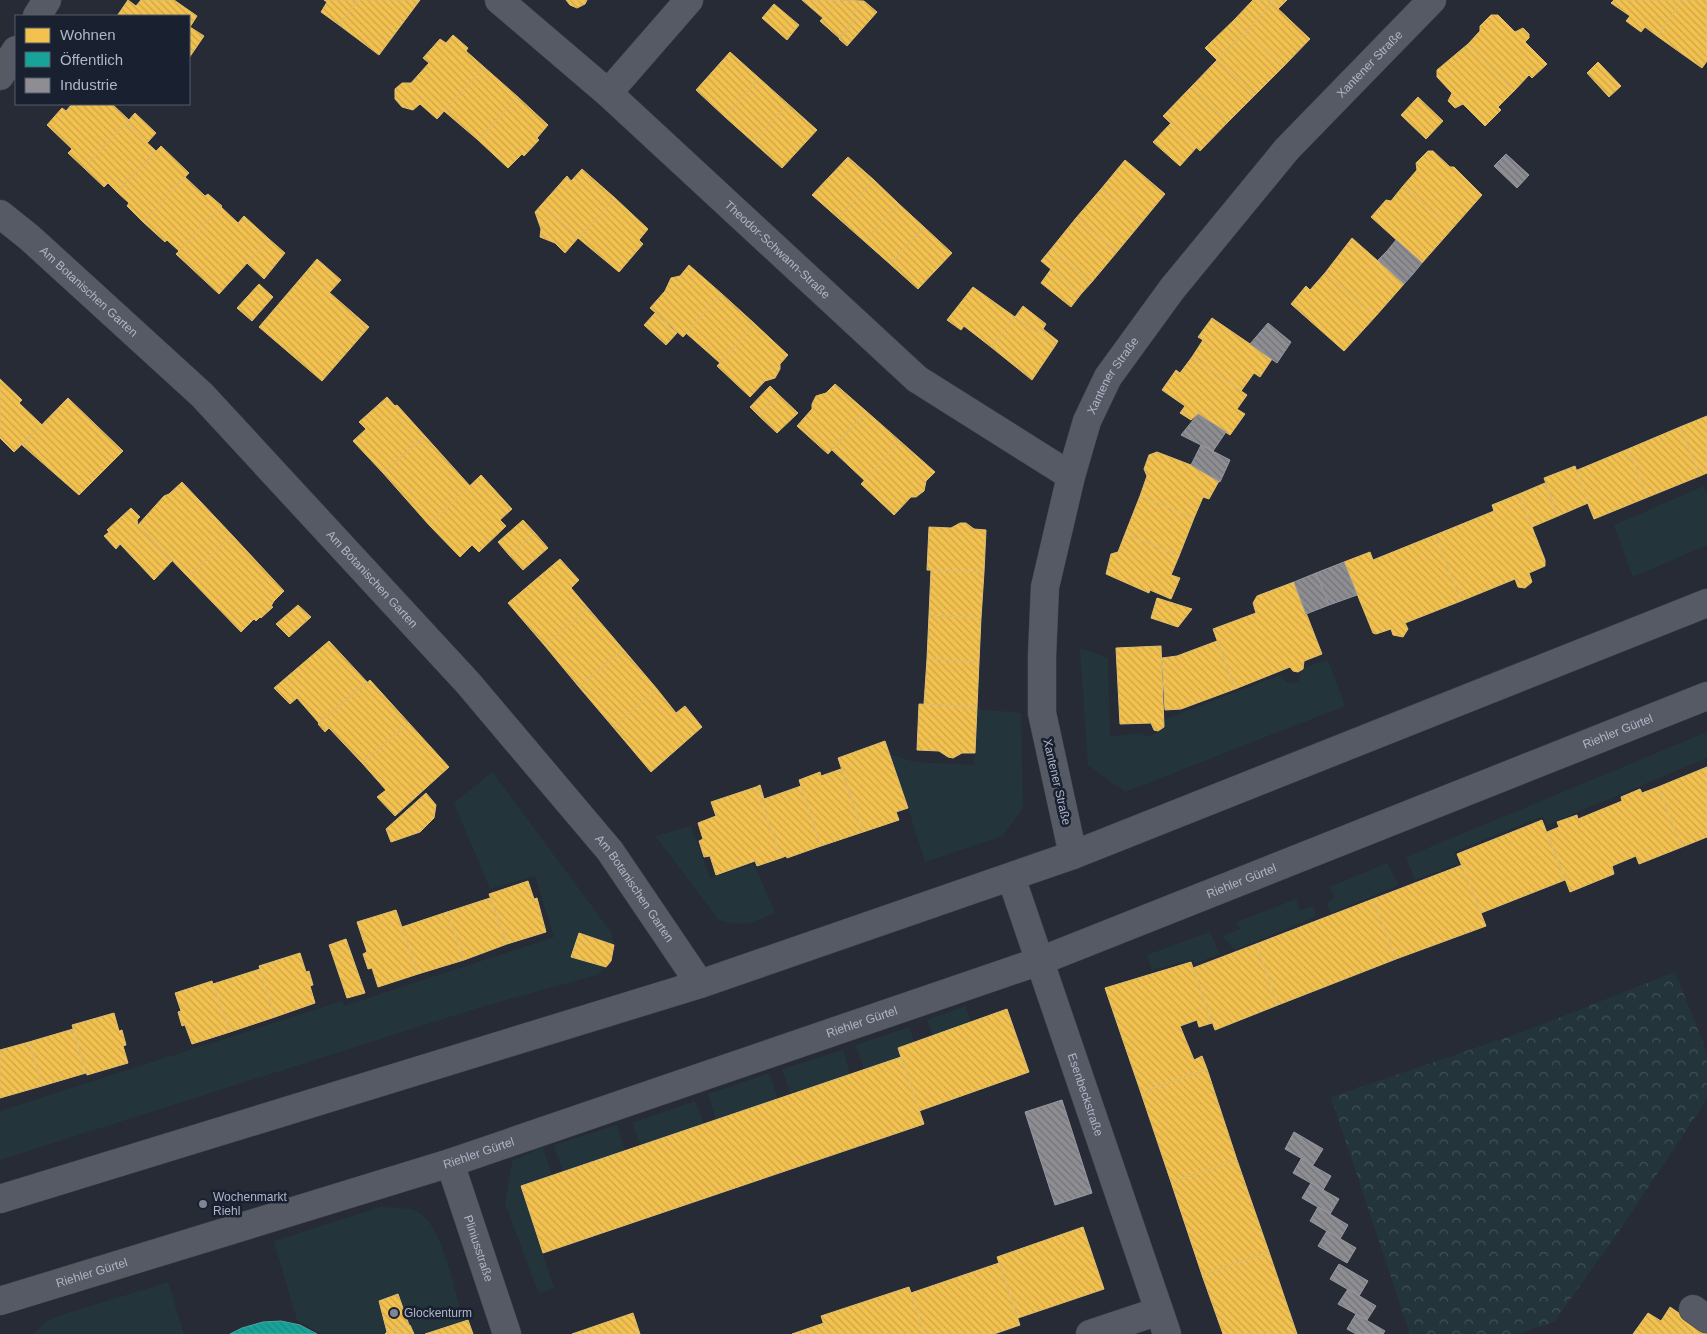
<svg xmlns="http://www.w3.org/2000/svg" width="1707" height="1334" viewBox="0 0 1707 1334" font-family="Arial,sans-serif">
<defs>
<pattern id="park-crowns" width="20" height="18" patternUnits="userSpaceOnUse" patternTransform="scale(1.25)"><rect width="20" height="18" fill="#23353b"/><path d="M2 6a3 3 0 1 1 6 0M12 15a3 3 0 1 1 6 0" fill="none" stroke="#405056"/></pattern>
<pattern id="homes-back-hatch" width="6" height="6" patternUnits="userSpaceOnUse" patternTransform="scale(1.25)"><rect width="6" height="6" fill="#f2c14e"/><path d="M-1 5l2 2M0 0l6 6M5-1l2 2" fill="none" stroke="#cca54a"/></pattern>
<pattern id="public-back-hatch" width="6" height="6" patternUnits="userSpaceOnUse" patternTransform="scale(1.25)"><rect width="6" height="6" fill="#17a398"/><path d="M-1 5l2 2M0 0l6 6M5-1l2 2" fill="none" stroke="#1e8881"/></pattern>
<pattern id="industry-back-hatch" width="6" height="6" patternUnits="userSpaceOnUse" patternTransform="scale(1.25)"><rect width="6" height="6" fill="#8d8d92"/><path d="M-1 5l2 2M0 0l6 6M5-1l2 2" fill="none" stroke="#727378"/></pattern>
</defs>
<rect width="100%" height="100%" fill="#262b35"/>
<g fill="#23353b">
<polygon points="1704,486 1707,493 1707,545 1633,577 1614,525"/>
<polygon points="1080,648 1108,658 1110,737 1141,733 1146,737 1158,733 1163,720 1280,675 1287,683 1298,682 1302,668 1328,660 1345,706 1125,792 1088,765"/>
<polygon points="977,709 1021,713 1023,808 1002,836 925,862 891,754 914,762 974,765"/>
<polygon points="1707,732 1707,758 1547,825 1543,816 1454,852 1458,864 1415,880 1406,857"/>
<polygon points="492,772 611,932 614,945 579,933 571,957 606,967 597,975 481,1007 0,1160 0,1111 342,1001 344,1006 554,937 535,876 490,889 454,803"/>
<path d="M691,826L710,878L754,864L775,913C752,922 744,928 719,920L655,836Z"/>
<polygon points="1387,863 1399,885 1332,913 1326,903 1335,898 1330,887"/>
<polygon points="1296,899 1300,911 1313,906 1317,916 1235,950 1222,936 1240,929 1237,922"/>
<polygon points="1210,932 1220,954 1194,964 1194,959 1152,970 1147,955"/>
<polygon points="965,1006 971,1022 933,1036 927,1020"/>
<polygon points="910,1027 914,1042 898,1048 901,1057 864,1070 856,1045"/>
<polygon points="843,1050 850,1075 790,1093 782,1069"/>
<polygon points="769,1073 778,1099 716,1120 708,1094"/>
<polygon points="695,1101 704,1124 641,1146 632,1123"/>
<polygon points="617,1125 625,1151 563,1172 554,1145"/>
<polygon points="543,1147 552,1176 521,1186 554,1288 539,1294 505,1203 512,1161"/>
<path d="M381,1207C392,1208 406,1207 416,1211C444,1224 453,1292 464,1320L421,1334H414L409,1325L399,1295L378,1301L388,1334H321L297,1320L274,1241Z"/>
<polygon points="168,1282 184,1334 33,1334 46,1322 58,1316"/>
</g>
<polygon fill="url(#park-crowns)" points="1675,972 1707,1053 1707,1099 1621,1228 1554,1322 1517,1334 1410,1334 1331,1097 1528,1030"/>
<g fill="url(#homes-back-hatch)" stroke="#debe73">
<polygon points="128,0 136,6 141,0 174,0 197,16 190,27 204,36 189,58 189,16 117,16"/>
<polygon points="324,0 358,0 339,25 321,12 327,2"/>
<polygon points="358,0 420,0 379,55 339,25"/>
<polygon points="566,0 587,0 585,4 577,8 570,5"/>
<polygon points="802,0 840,0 824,19"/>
<polygon points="840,0 864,1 852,14 856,18 839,38 820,21"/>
<polygon points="1253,0 1269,0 1272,3 1246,32 1234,20"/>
<polygon points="1269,0 1287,0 1278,9"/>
<polygon points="1614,0 1683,0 1657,36 1645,27 1641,32 1626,21 1630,16 1611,3"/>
<polygon points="1683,0 1707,0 1707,61 1702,68 1657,36"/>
<polygon points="864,1 877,12 847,46 839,39 856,18 852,14"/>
<polygon points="1272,3 1310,39 1283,67 1246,32"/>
<polygon points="774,4 799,25 787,40 762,18"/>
<polygon points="1491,15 1498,15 1515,32 1523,28 1529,34 1529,38 1525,42 1547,64 1532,78 1529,75 1514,91 1468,44 1480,31 1480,26"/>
<polygon points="1234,20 1246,32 1217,60 1205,48"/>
<polygon points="1246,32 1283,67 1255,95 1217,60"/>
<polygon points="453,35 468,48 466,51 484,67 437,119 420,104 413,110 402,107 395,99 395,89 402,83 411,83 429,63 423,58 440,39 446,43"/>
<polygon points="1468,44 1514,91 1498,107 1501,110 1485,126 1463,104 1455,108 1448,101 1452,93 1437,77 1437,70"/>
<polygon points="730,52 759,78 725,117 696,90"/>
<polygon points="1217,60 1255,95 1228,122 1191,87"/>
<polygon points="1598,62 1621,86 1609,97 1587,73"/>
<polygon points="484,67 518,97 478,140 444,111"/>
<polygon points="759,78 788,104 753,142 725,117"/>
<polygon points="1191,87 1228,122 1200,151 1163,116"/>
<polygon points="518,97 548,125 537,138 539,140 524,156 522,154 508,168 478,140"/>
<polygon points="1418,97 1443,121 1426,139 1401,115"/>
<polygon points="72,104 112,104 129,120 84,168 68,153 72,149 47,125 62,108 66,111"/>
<polygon points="788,104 817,130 782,168 753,142"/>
<polygon points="135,113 156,133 147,143 126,123"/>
<polygon points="126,123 156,151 117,192 108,183 104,187 84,168"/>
<polygon points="1171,123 1197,147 1180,166 1153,142"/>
<polygon points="161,146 189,173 143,222 127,206 129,203 117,192"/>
<polygon points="1428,151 1433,151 1450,167 1454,167 1482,195 1452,229 1403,186 1417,170 1416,163"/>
<polygon points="848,157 874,180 838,218 812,195"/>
<polygon points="1125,160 1165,194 1141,223 1101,189"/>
<polygon points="582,169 615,198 578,238 542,204 567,176 571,181"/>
<polygon points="185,177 205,196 208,194 222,206 179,251 167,240 165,242 143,222"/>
<polygon points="874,180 899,204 864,241 838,218"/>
<polygon points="1403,186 1452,229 1422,263 1371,217 1386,200 1391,201"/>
<polygon points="1101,189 1141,223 1117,252 1076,218"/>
<polygon points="615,198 648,229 639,240 643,244 619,272 578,238"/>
<polygon points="542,204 578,238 565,253 555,243 540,237 541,229 535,212"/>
<polygon points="899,204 924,227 890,264 864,241"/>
<polygon points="221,207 238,223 244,216 269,239 219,294 176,254"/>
<polygon points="1076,218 1117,252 1091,283 1051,249"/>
<polygon points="924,227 952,253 918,289 890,264"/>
<polygon points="1352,238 1404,284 1375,317 1325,273"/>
<polygon points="269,239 285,253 264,279 247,263"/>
<polygon points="1051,249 1091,283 1081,294 1041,261"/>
<polygon points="317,259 341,280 329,293 306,272"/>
<polygon points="689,265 722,294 683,337 650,308 665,291 671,278 680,276"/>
<polygon points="1051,269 1081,294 1071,307 1041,283"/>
<polygon points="306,272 369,327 322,381 259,327"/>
<polygon points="1325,273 1375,317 1344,351 1291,304 1306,286 1310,290"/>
<polygon points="259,284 273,297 252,321 237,308"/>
<polygon points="973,287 1015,317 991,347 964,326 961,330 947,320"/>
<polygon points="722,294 755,324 720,363 686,333"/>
<polygon points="1023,306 1046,324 1043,329 1058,341 1055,346 1015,317"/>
<polygon points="655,313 677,333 666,345 644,325"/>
<polygon points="1015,317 1055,346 1032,380 991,347"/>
<polygon points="1212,318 1272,359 1260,377 1254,373 1241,391 1192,357 1203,340 1198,337"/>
<polygon points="755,324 788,355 780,364 780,369 775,378 765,381 750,397 717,366"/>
<polygon points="1192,357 1247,395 1237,409 1245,414 1230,435 1198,414 1191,420 1180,413 1185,406 1162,390 1176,370 1180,373"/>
<polygon points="0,379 22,400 19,403 42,425 14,452 0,438"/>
<polygon points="835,384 866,411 828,454 797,426 812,409 812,404 816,396 826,393"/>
<polygon points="770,386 778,394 759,416 750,407"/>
<polygon points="778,394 798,413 777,433 759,416"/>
<polygon points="387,397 395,406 397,405 425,436 383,473 353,441 366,429 359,422"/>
<polygon points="68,398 123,451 79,495 22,445"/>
<polygon points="866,411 900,441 865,481 832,450"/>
<polygon points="1707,416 1707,473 1700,476 1680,427"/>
<polygon points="1680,427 1700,476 1648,497 1628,449"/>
<polygon points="425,436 470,486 429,525 383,473"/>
<polygon points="900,441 935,472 926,481 924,491 916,497 911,497 894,515 861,484"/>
<polygon points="1628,449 1648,497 1594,519 1575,471"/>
<polygon points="1157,452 1191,465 1219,481 1209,499 1203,497 1194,518 1140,496 1147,476 1144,469 1149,455"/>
<polygon points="1575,466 1588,503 1558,516 1544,478"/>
<polygon points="481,475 512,509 500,520 506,526 479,552 472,545 460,557 429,525"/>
<polygon points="182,482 232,535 188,577 138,525 164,496 169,494"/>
<polygon points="1545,483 1558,516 1532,527 1519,494"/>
<polygon points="1519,494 1545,560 1545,566 1529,573 1532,582 1525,588 1518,587 1515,579 1461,601 1435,535 1494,511 1492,505"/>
<polygon points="1140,496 1194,518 1179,556 1125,534"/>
<polygon points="131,508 140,517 137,520 138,525 172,561 154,580 120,544 116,549 104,536 109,532 107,530"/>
<polygon points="523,520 535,533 509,555 498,542"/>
<polygon points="960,523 966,523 974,529 986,530 984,572 927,570 929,527 951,528"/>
<polygon points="535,533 548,548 523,570 509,555"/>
<polygon points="1125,534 1179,556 1171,575 1180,578 1171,599 1150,590 1149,593 1106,574 1111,554 1118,552"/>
<polygon points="232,535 284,591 274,601 271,606 273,607 261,618 260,617 256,621 254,619 241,632 188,577"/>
<polygon points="1435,535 1461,601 1405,623 1408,629 1403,637 1393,635 1391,629 1376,634 1373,633 1344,562 1370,552 1373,560"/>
<polygon points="560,559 579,580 571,588 588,608 545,646 508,603"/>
<polygon points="931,570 984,572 981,618 929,615"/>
<polygon points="1294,582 1322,654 1304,661 1303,669 1298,672 1293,671 1290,667 1235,689 1213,629 1256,613 1253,603 1257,596"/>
<polygon points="1157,598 1192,609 1178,627 1151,618"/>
<polygon points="298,605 311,617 289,637 276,624"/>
<polygon points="588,608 623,649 579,687 545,646"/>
<polygon points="929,615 981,618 979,662 927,659"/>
<polygon points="329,641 367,682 319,723 297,698 290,704 274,688"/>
<polygon points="1217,641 1235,689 1181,709 1165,710 1162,658 1177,656"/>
<polygon points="1161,646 1164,727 1158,731 1154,730 1151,723 1120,724 1116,648"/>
<polygon points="623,649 657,689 613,727 579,687"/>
<polygon points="927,659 979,662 977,707 924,704"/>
<polygon points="370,680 409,723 362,763 329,728 325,732 318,724"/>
<polygon points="657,689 676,713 685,706 702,727 651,772 613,727"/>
<polygon points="919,704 977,707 975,753 962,753 953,758 948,757 939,751 917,750"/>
<polygon points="409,723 449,767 395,816 377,797 386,790 362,763"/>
<polygon points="885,741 908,808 896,812 899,820 863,832 838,758"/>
<polygon points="1707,767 1707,837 1682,847 1658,787"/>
<polygon points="841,769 863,832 821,846 799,780 820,772 821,776"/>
<polygon points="760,785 764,799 801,786 821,846 787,858 786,856 781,858 756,787"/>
<polygon points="756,787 781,858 757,866 755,861 716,875 710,856 704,857 699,841 703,839 698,823 716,816 711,802"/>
<polygon points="1658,787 1682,847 1639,864 1636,856 1612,866 1614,874 1570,892 1547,832 1559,827 1557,822 1577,815 1578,819 1622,801 1621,797 1640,789 1642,793"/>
<polygon points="426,793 436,805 434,818 420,832 391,842 386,829"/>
<polygon points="1542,820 1565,880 1481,913 1457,854"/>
<polygon points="1462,865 1486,926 1396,959 1373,899"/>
<polygon points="528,881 534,899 537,898 546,932 507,944 489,894"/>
<polygon points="490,898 507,944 464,960 447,912"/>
<polygon points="1373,899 1396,959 1278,1005 1256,944"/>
<polygon points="396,910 418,974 378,987 372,968 368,969 363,954 367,952 357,922"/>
<polygon points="447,912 464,960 418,974 402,927"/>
<polygon points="579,933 614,945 611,961 606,967 571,957"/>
<polygon points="346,939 365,993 347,998 329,945"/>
<polygon points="1256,944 1278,1005 1215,1030 1193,968"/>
<polygon points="300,953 306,972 309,971 313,985 310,986 315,1003 275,1017 259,966"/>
<polygon points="1191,962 1212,1023 1199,1027 1197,1020 1180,1026 1194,1060 1202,1056 1207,1069 1141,1093 1105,988"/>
<polygon points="260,969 275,1017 230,1032 213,984"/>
<polygon points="212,981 230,1032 192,1044 185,1025 182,1026 178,1012 181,1011 175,993"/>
<polygon points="1007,1009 1029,1072 919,1111 898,1048"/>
<polygon points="114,1013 119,1031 122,1030 126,1045 123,1046 128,1063 87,1075 72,1025"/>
<polygon points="73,1029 86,1073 42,1086 29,1042"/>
<polygon points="29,1042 42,1086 0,1098 0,1050"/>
<polygon points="901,1057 924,1124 543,1253 521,1186"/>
<polygon points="1207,1069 1237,1160 1171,1182 1141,1093"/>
<polygon points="1237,1160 1269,1252 1202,1275 1171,1182"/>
<polygon points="1083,1227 1104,1289 1018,1318 997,1257"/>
<polygon points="1269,1252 1297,1334 1223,1334 1202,1275"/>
<polygon points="999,1263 1020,1325 994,1334 925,1334 911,1293"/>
<polygon points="909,1287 925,1334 827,1334 821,1316"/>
<polygon points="398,1294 409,1325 387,1332 379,1301"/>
<polygon points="1670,1307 1707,1332 1707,1334 1633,1334 1648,1313 1661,1321"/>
<polygon points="633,1313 640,1334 572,1334"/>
<polygon points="468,1320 473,1334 425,1334"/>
<polygon points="824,1323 827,1334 792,1334"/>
<polygon points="410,1325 414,1334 385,1334 387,1332"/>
</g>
<polygon fill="url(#public-back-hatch)" stroke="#45a9a6" points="281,1321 300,1325 317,1334 230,1334 242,1328 263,1322"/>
<g fill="url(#industry-back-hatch)" stroke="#9799a2">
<polygon points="1506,154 1529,175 1517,188 1494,166"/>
<polygon points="1396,240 1422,263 1413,274 1387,251"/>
<polygon points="1387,251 1413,274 1404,284 1378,260"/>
<polygon points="1268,323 1291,342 1277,363 1250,344"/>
<polygon points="1198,414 1226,432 1213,451 1181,435"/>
<polygon points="1201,445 1230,460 1220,482 1191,465"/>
<polygon points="1344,562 1357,595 1329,605 1316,573"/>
<polygon points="1316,573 1329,605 1306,614 1294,582"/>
<polygon points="1062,1100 1092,1193 1055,1205 1025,1112"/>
<polygon points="1294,1132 1323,1149 1313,1165 1285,1149"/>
<polygon points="1301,1159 1331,1176 1323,1190 1293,1173"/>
<polygon points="1311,1183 1339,1199 1330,1214 1302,1198"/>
<polygon points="1318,1207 1348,1225 1340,1239 1310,1221"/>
<polygon points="1327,1231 1356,1248 1347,1263 1318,1246"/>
<polygon points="1339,1264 1368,1281 1359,1296 1330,1279"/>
<polygon points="1348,1289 1376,1306 1367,1320 1338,1304"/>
<polygon points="1356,1314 1385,1331 1383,1334 1356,1334 1347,1329"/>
</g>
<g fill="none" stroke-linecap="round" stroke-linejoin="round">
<g stroke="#42464e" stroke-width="29">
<g id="minor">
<path id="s1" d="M499,0L608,93L917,379L1071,476"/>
<polyline points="37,16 47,0"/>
<polyline points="0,76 16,50"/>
<polyline points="608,93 689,0"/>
<path id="s2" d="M0,214L30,238L202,395L468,683L610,851L700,984"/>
<path id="s3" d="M1073,855L1042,713V656L1045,587L1071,476L1087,421L1108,377L1172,289L1287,149L1432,0"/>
<path id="s4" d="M1011,877L1167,1334"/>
<path id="s5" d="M450,1163L507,1334"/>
<polyline points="0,1199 700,984 1073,855 1707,603"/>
<path id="s6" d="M0,1301L450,1163L1040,961L1707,696"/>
<polyline points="1693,1309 1707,1319"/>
<polyline points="1090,1334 1159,1311"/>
</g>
</g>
<use href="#minor" stroke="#565a64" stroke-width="28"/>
</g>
<g fill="#7f8595" stroke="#192030" stroke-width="2">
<circle cx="203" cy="1204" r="5"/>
<circle cx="394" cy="1313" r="5"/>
</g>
<g text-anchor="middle" stroke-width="5" stroke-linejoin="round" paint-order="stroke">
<g font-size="12" fill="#afb6c8" stroke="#192030">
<text dy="4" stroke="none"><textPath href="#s3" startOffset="900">Xantener Straße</textPath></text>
<text dy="4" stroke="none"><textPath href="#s1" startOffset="374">Theodor-Schwann-Straße</textPath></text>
<text dy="4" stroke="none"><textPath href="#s2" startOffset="118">Am Botanischen Garten</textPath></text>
<text dy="4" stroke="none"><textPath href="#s3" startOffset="495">Xantener Straße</textPath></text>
<text dy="4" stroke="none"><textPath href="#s2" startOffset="522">Am Botanischen Garten</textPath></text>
<text dy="4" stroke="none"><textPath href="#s6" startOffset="1716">Riehler Gürtel</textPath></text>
<text transform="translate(1057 782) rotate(77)" y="4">Xantener Straße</text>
<text dy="4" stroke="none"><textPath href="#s6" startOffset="1311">Riehler Gürtel</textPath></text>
<text dy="4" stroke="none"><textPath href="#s2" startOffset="928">Am Botanischen Garten</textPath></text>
<text dy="4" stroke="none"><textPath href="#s6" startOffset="906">Riehler Gürtel</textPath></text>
<text dy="4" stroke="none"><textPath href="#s4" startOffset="230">Esenbeckstraße</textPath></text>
<text dy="4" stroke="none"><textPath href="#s6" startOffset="501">Riehler Gürtel</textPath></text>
<text dy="4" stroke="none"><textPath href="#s5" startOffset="90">Pliniusstraße</textPath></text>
<text dy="4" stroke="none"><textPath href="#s6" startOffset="96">Riehler Gürtel</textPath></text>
</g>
<g font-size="12" fill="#afb6c8" stroke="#192030" text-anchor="start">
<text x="213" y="1201">Wochenmarkt<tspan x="213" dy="14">Riehl</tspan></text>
<text x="404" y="1317">Glockenturm</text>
</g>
</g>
<rect x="15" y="15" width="175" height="90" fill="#192030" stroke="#555c6d"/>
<rect x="25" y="28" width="25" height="15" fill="#f2c14e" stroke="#555c6d"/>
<text x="60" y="40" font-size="15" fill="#afb6c8">Wohnen</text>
<rect x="25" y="52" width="25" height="15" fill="#17a398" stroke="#555c6d"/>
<text x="60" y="65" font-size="15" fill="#afb6c8">Öffentlich</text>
<rect x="25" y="78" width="25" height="15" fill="#8d8d92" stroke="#555c6d"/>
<text x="60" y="90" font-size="15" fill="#afb6c8">Industrie</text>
</svg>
